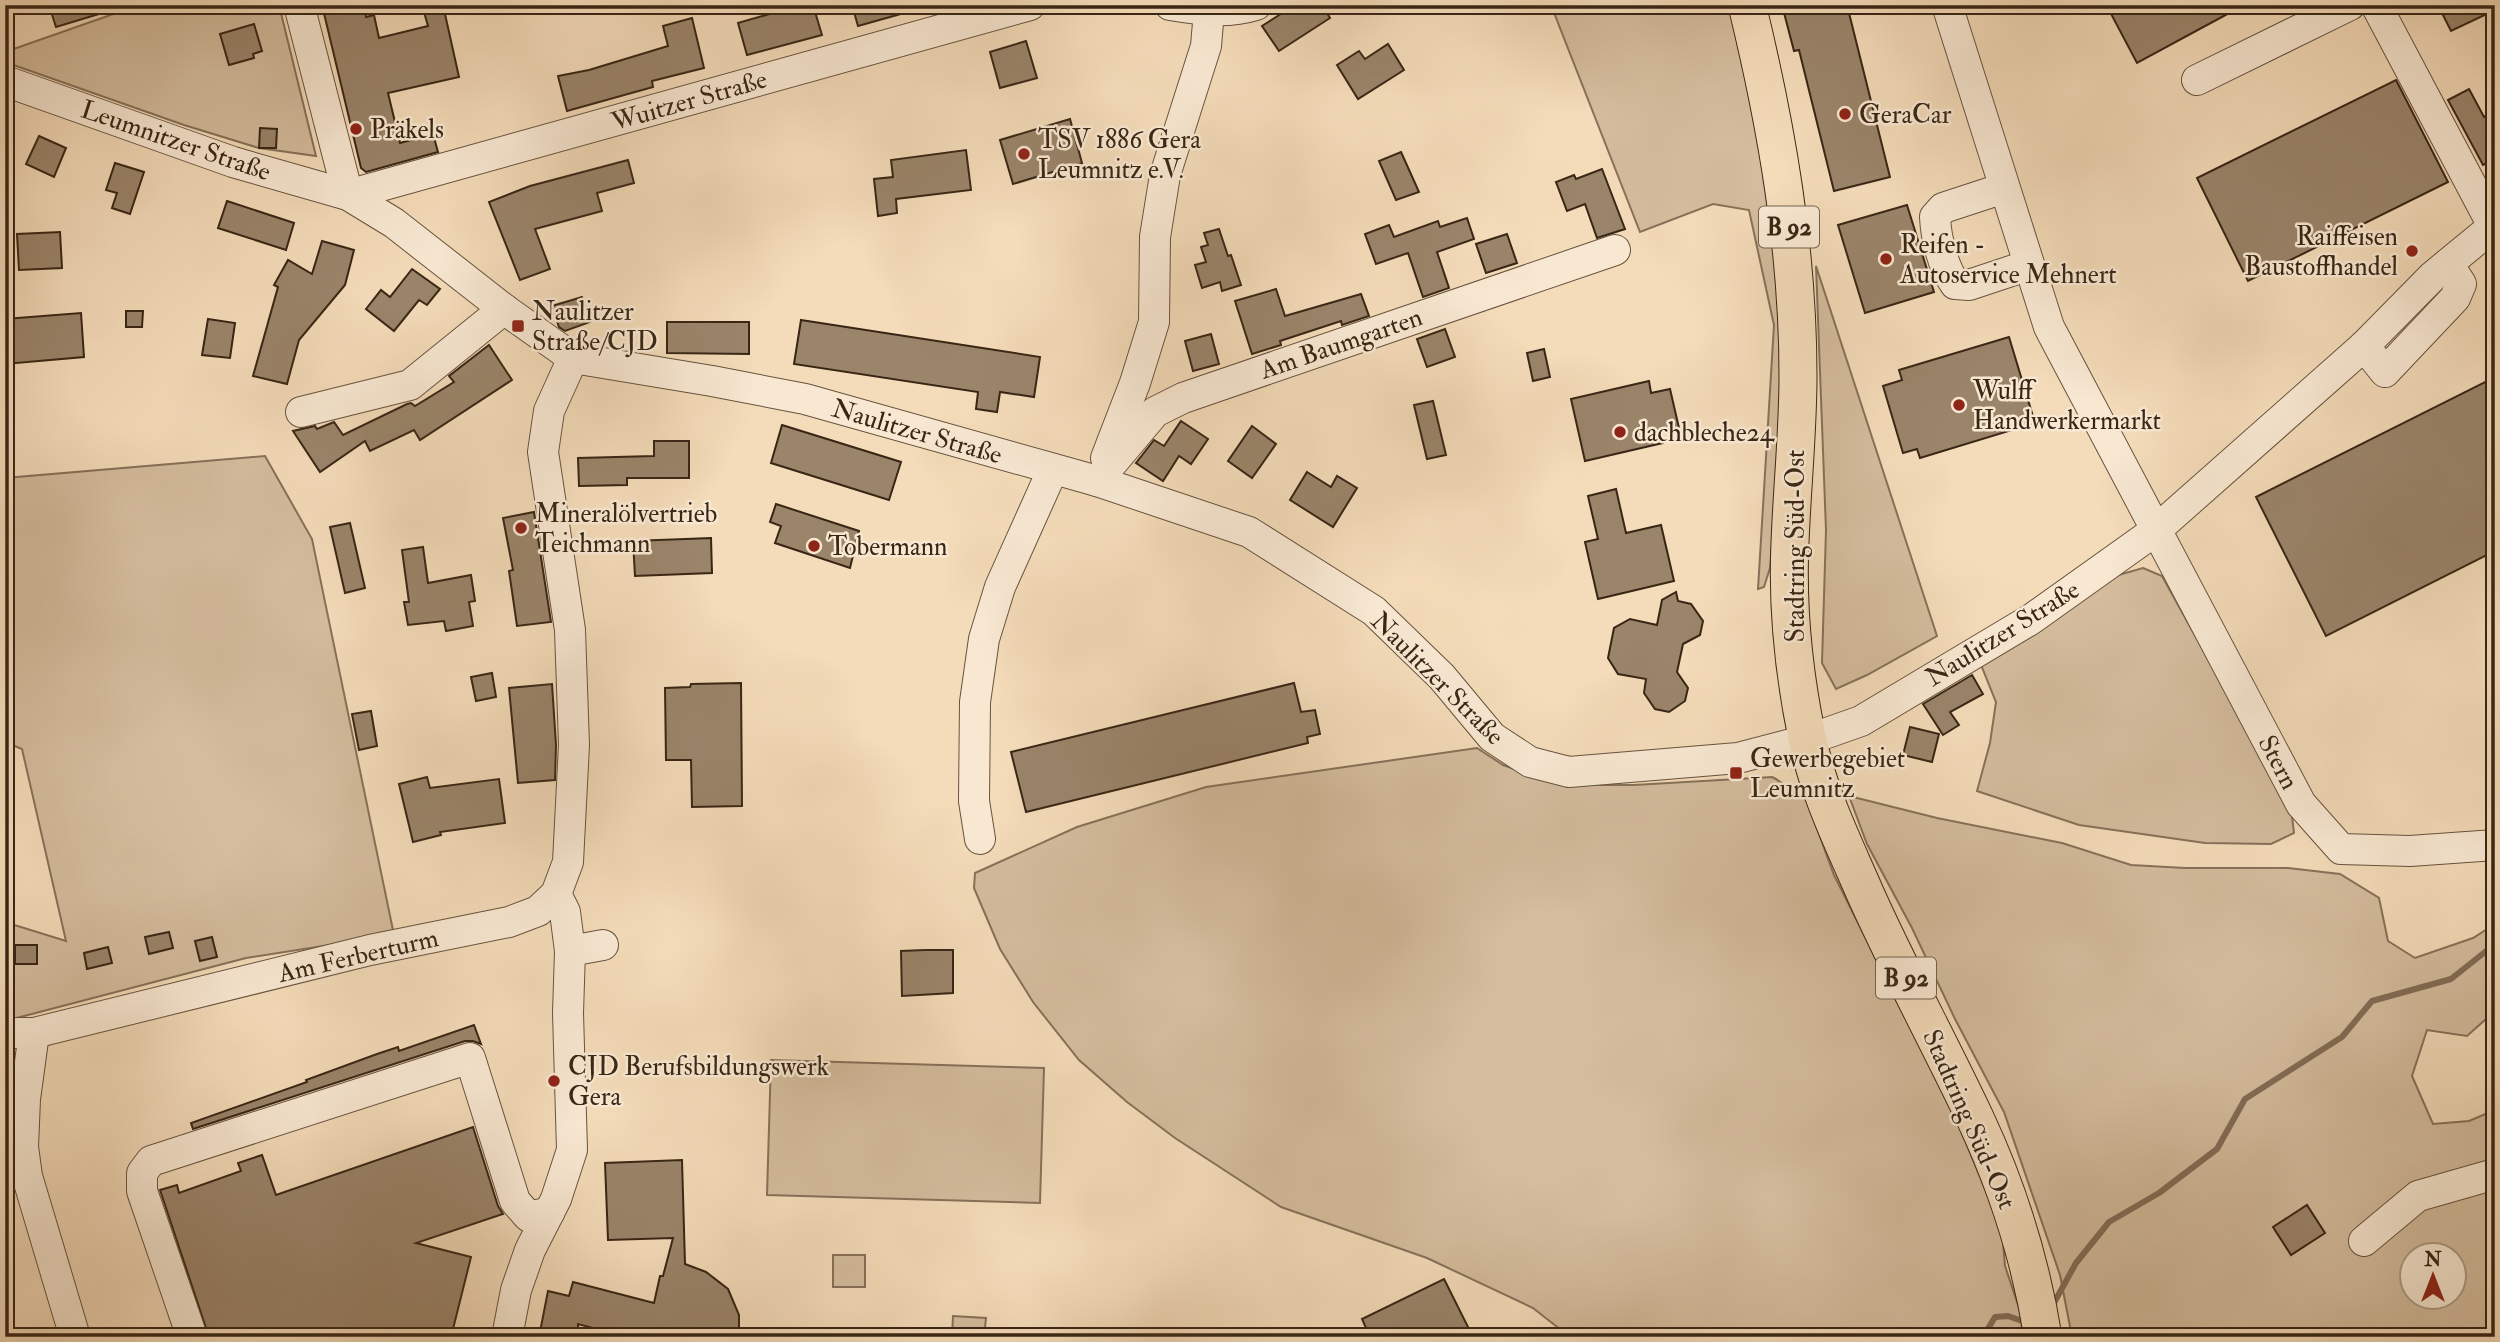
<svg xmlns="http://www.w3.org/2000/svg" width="2500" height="1342" viewBox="0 0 2500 1342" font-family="'IM FELL Double Pica',serif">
<rect width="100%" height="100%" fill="#f4dbb9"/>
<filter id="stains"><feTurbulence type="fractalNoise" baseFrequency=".00286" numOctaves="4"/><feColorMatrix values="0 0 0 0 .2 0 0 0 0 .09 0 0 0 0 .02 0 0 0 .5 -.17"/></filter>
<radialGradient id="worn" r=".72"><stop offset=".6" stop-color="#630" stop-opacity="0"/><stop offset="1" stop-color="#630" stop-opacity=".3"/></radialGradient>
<g fill="#d4bc9d" stroke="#867159" stroke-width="2" fill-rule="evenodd">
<polygon points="139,5 279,5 316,156 259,148 184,125 5,62 5,52"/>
<polygon points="1551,5 1738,5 1780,220 1780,453 1770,568 1764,587 1758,589 1774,325 1749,210 1713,204 1640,232"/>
<polygon points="1816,266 1937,636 1867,675 1836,689 1822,663 1826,530"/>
<polygon points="265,456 312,539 394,935 246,958 5,1021 5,922 66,941 22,749 5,742 5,478"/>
<polygon points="2143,568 2162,576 2291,808 2294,833 2271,844 2205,843 2079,825 1977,791 1990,743 1996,702 1981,665 2115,576"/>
<path d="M1477,748L1503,765L1540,778L1581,785H1634L1772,777C1785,783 1791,793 1805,796L1834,875L1954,1114L2002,1230L2005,1266L2020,1311L2023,1337H1570L1533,1308L1427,1258L1281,1207L1175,1138L1127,1102L1079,1060L1033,1002L1000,949L974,888L975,873L1077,827L1206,787Z"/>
<path d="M1849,796L1937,818L2062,843L2131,865L2185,868H2288L2340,874L2379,898L2388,941L2415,958L2473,938L2495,924V1011L2467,1036L2427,1030L2412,1076L2433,1124L2469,1121L2495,1110V1337H2072L2060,1275L2004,1112L1955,1019L1912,928L1867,844ZM2412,1254H2454V1296H2412Z"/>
<polygon points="771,1060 1044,1068 1040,1203 767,1195"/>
<rect x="833" y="1255" width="32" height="32"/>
<polygon points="953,1316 986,1318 984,1337 952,1337"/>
</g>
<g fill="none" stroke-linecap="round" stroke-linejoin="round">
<g stroke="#826d56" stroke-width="6">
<polyline points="2051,1304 2055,1301 2076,1263 2109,1222 2159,1193 2217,1149 2245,1099 2342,1037 2372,1001 2451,979 2495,944"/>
<polyline points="1983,1337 1995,1317 2008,1316 2022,1321 2026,1319"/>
</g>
</g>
<g fill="#9a846a" stroke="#382615" stroke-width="2">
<polygon points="49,5 111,5 112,10 56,27"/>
<polygon points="322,5 364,5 366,17 374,15 379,38 428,26 422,5 443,5 459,77 388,93 400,143 433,134 438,152 366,172 361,168"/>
<polygon points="801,5 813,5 822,35 747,55 738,23"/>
<polygon points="852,5 914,5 915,10 858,26"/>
<polygon points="1295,5 1322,5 1330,18 1279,51 1262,26"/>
<polygon points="1782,5 1847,5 1890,177 1834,191 1799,50 1794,51"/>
<polygon points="2119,5 2244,5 2137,63 2109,10"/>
<polygon points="2438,5 2495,5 2495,10 2451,31"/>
<polygon points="692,18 704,68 652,81 653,87 567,111 558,76 589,70 668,46 663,26"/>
<polygon points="254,24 262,51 253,54 254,58 229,65 220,34"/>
<polygon points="1026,41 1037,78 1000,88 990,52"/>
<polygon points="1388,44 1404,70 1358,99 1337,65 1359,51 1365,59"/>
<polygon points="2396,80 2448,182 2248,281 2197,178"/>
<polygon points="2469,89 2484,117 2495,111 2495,159 2483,165 2448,100"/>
<polygon points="1070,119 1082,163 1013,184 1000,140"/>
<polygon points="260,128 277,129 276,148 259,148"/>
<polygon points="39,136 66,148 54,177 26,164"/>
<polygon points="966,150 971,190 896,199 897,213 878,216 874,179 893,177 891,160"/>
<polygon points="1401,152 1419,192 1396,200 1379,161"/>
<polygon points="628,160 634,183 597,193 602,211 535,229 550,269 520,280 489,202 530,186"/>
<polygon points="115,163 144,172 130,214 112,208 117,193 106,190"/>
<polygon points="1602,169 1625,229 1597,238 1585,204 1567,211 1556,182 1574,175 1576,179"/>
<polygon points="227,201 294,223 286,250 218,228"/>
<polygon points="1907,205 1934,292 1865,313 1838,225"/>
<polygon points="1467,218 1474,239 1437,252 1449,288 1423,297 1408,253 1376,264 1365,234 1389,225 1394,237 1438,221 1440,227"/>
<polygon points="1219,229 1228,256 1231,255 1241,285 1222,291 1220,282 1202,288 1195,265 1206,262 1201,247 1208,245 1204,233"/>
<polygon points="60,232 62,268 19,270 17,234"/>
<polygon points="1507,234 1517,263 1486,273 1476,244"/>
<polygon points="322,241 354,250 345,285 299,340 287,384 253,376 278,287 274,285 288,260 312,274"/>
<polygon points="412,269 440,289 427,305 419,300 394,331 366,309 381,290 390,297"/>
<polygon points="1276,289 1285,316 1361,294 1369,316 1342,325 1341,321 1280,341 1281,345 1252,354 1235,301"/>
<polygon points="582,297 590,322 565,331 559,327 552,306"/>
<polygon points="126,311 143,311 142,327 126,327"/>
<polygon points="81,313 84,357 5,364 5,319"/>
<polygon points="208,319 235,323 230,358 202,355"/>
<polygon points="801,320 1040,357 1034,397 1000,392 997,412 976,409 978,392 794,364"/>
<polygon points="667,322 749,322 749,354 667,353"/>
<polygon points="1445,329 1455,357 1427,367 1417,339"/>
<polygon points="1211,334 1219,364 1193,371 1185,341"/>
<polygon points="2009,337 2035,423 1920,458 1917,449 1903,453 1883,386 1902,380 1899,370"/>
<polygon points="489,345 512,380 420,440 414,430 370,451 365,441 320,472 293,431 315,426 317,429 334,422 343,435 407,404 411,403 415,406 454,382 449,376"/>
<polygon points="1544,349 1550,377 1533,381 1527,353"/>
<polygon points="2495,377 2495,551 2326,636 2256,497"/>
<polygon points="1649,381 1651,393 1670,389 1679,428 1660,432 1663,443 1585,461 1571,399"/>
<polygon points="1433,401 1446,455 1427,459 1414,405"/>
<polygon points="1181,421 1208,439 1191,464 1179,456 1163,481 1136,463 1154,440 1164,446"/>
<polygon points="782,425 901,462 889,500 771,463"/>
<polygon points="1252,426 1276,444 1252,478 1228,461"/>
<polygon points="654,441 689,441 689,478 627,478 627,485 579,486 578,458 654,456"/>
<polygon points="1307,472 1331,487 1337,476 1357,488 1333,527 1290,500"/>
<polygon points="1616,489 1626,533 1661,525 1674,581 1598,599 1585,542 1598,539 1588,496"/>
<polygon points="776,504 859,531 850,568 775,543 781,526 770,522"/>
<polygon points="534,512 551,622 517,626 509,571 513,570 503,518"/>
<polygon points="350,523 365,588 345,593 330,527"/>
<polygon points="711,538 712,573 635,576 633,541"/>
<polygon points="423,547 428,583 471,575 475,601 469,602 473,626 446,631 444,621 408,625 404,602 409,602 402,550"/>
<polygon points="1676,592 1678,601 1691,604 1703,621 1700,635 1683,644 1677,672 1688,688 1685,701 1669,712 1655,709 1644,693 1646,679 1618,674 1608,658 1614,628 1630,619 1657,625 1662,600"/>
<polygon points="492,673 496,697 476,701 471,677"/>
<polygon points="1972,675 1983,694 1950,712 1959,725 1943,735 1923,704"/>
<polygon points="741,683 742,806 692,807 691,760 666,760 665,688 690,687 691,684"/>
<polygon points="1294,683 1301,712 1315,710 1320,734 1307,737 1308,743 1026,812 1011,752"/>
<polygon points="552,684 556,745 555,780 518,783 509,688"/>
<polygon points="371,711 377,746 359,750 352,714"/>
<polygon points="1910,727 1939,734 1932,762 1903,755"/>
<polygon points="427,777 430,788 499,779 505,823 440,832 441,835 413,842 399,784"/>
<polygon points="169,932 173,948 149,954 145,937"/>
<polygon points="212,937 217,957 200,961 195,941"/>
<rect x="15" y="945" width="22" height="19"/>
<polygon points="108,947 112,963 87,969 84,953"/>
<polygon points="925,950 953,950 953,993 902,996 901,951"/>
<polygon points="474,1025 481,1044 473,1041 465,1041 193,1129 191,1123 307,1082 306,1080 377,1054 398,1047 399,1051"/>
<polygon points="473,1127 498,1206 503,1214 416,1243 471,1257 451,1337 209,1337 160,1190 177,1185 179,1193 241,1171 238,1163 262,1155 276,1195"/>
<polygon points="682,1160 685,1264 706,1272 728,1289 739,1315 739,1337 626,1337 578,1324 578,1337 539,1337 548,1291 569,1296 573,1282 654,1303 660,1276 663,1276 673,1238 608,1240 605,1163"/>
<polygon points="2307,1205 2325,1233 2291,1255 2273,1227"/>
<polygon points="1444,1279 1473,1337 1370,1337 1362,1319"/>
</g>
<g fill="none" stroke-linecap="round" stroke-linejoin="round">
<g stroke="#67533e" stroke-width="32">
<g id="minor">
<polyline points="299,5 348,195"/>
<path d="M1170,5C1200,10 1227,14 1256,5"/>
<polyline points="1947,5 2049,327 2301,804 2341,849 2410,851 2495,845"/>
<polyline points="2376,5 2493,226"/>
<polyline points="2197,80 2350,5"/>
<polyline points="5,81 233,162 348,195 394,223 504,309 573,358 712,381 805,399 1097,481 1249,532 1374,611 1442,677 1492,737 1530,762 1569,772 1738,758 1807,740 1861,721 2030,620 2155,531 2364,346 2433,276 2495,225"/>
<path d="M2004,188L1943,208L1935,217C1936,239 1943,266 1955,284L1969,285L2029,265"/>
<polyline points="348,195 1030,5"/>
<polyline points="2364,346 2385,372 2455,298 2461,284 2448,264"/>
<polyline points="301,412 410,385 504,309"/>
<polyline points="1106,458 1135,383 1154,322 1155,237 1165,175 1206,46 1209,11"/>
<polyline points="1097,481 1155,412 1183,398 1615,250"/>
<polyline points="980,839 974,801 975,702 984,639 1000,587 1053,469"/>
<polyline points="570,951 603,945"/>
<polyline points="5,1033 34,1033 370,950 509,922 538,911 556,894 568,862 574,745 570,630 543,452 549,411 573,358"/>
<polyline points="34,1033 25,1099 23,1147 27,1176 75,1337"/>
<polyline points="2364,1241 2418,1196 2495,1174"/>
<polyline points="192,1337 142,1191 142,1173 151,1161 470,1058 515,1201 528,1216 549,1213"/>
<polyline points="507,1337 516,1290 530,1250 556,1199 572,1150 568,1013 570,951 565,912 556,894"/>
</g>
</g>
<g stroke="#382615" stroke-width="39">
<path id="major" d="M1747,5C1777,128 1798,250 1798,376C1798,432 1792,488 1790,543C1787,608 1794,674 1807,737C1818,792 1843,842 1865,893C1899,969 1939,1042 1975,1118C2007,1186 2031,1262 2043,1337"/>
</g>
<use href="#minor" stroke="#f8e8d2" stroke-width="30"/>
<use href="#major" stroke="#f4dbb9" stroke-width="37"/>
</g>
<g fill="#8f2418" stroke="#f8e8d2" stroke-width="2.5">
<circle cx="1845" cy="114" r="7"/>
<circle cx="356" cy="129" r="7"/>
<circle cx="1024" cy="154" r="7"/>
<circle cx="2412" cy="251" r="7"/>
<circle cx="1886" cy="259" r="7"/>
<rect x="511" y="319" width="14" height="14" rx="3.5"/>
<circle cx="1959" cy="405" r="7"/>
<circle cx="1620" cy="432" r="7"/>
<circle cx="521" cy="528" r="7"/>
<circle cx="814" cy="546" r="7"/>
<rect x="1729" y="766" width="14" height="14" rx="3.5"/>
<circle cx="554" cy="1081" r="7"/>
</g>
<g text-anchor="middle" stroke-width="5" stroke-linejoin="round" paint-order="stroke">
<g fill="#f8e8d2" stroke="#72604e" stroke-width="2">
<rect x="1759" y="206.5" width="60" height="41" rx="5"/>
<rect x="1876" y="957.5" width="60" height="41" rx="5"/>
</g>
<g font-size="24" font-weight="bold" fill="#382615">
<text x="1789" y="235">B 92</text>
<text x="1906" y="986">B 92</text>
</g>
<g font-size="26" fill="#382615" stroke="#f8e8d2">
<text transform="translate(689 100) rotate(-16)" y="9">Wuitzer Straße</text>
<text transform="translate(176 140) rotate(19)" y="9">Leumnitzer Straße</text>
<text transform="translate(1341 343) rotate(-19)" y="9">Am Baumgarten</text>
<text transform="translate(917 431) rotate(16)" y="9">Naulitzer Straße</text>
<text transform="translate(1795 546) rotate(-90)" y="9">Stadtring Süd-Ost</text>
<text transform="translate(2002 633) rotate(-32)" y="9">Naulitzer Straße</text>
<text transform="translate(1438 678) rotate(45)" y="9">Naulitzer Straße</text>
<text transform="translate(2279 762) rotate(62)" y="9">Stern</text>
<text transform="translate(358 955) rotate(-13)" y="9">Am Ferberturm</text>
<text transform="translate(1970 1119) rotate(66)" y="9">Stadtring Süd-Ost</text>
</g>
<g font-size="26" fill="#382615" stroke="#f8e8d2" text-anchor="start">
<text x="1859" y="123">GeraCar</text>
<text x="370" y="138">Präkels</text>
<text x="1038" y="148">TSV 1886 Gera<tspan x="1038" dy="30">Leumnitz e.V.</tspan></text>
<text x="2398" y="245" text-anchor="end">Raiffeisen<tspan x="2398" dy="30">Baustoffhandel</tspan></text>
<text x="1900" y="253">Reifen -<tspan x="1900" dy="30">Autoservice Mehnert</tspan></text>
<text x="532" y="320">Naulitzer<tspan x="532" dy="30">Straße/CJD</tspan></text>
<text x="1973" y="399">Wulff<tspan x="1973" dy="30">Handwerkermarkt</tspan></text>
<text x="1634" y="441">dachbleche24</text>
<text x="535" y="522">Mineralölvertrieb<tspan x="535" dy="30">Teichmann</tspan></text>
<text x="828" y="555">Tobermann</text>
<text x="1750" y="767">Gewerbegebiet<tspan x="1750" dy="30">Leumnitz</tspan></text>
<text x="568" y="1075">CJD Berufsbildungswerk<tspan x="568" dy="30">Gera</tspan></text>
</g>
</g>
<rect width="2500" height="1342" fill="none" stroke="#f4dbb9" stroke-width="28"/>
<rect x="7" y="7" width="2486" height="1328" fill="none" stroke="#382615" stroke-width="3.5"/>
<rect x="14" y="14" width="2472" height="1314" fill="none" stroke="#382615" stroke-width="2"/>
<g transform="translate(2433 1276)"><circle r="33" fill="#f8e8d2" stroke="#ab9a86" stroke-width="2"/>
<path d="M0-5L12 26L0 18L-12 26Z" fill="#8f2418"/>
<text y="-10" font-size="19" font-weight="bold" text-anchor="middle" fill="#382615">N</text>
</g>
<rect width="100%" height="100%" filter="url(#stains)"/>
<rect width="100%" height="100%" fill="url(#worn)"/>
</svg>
